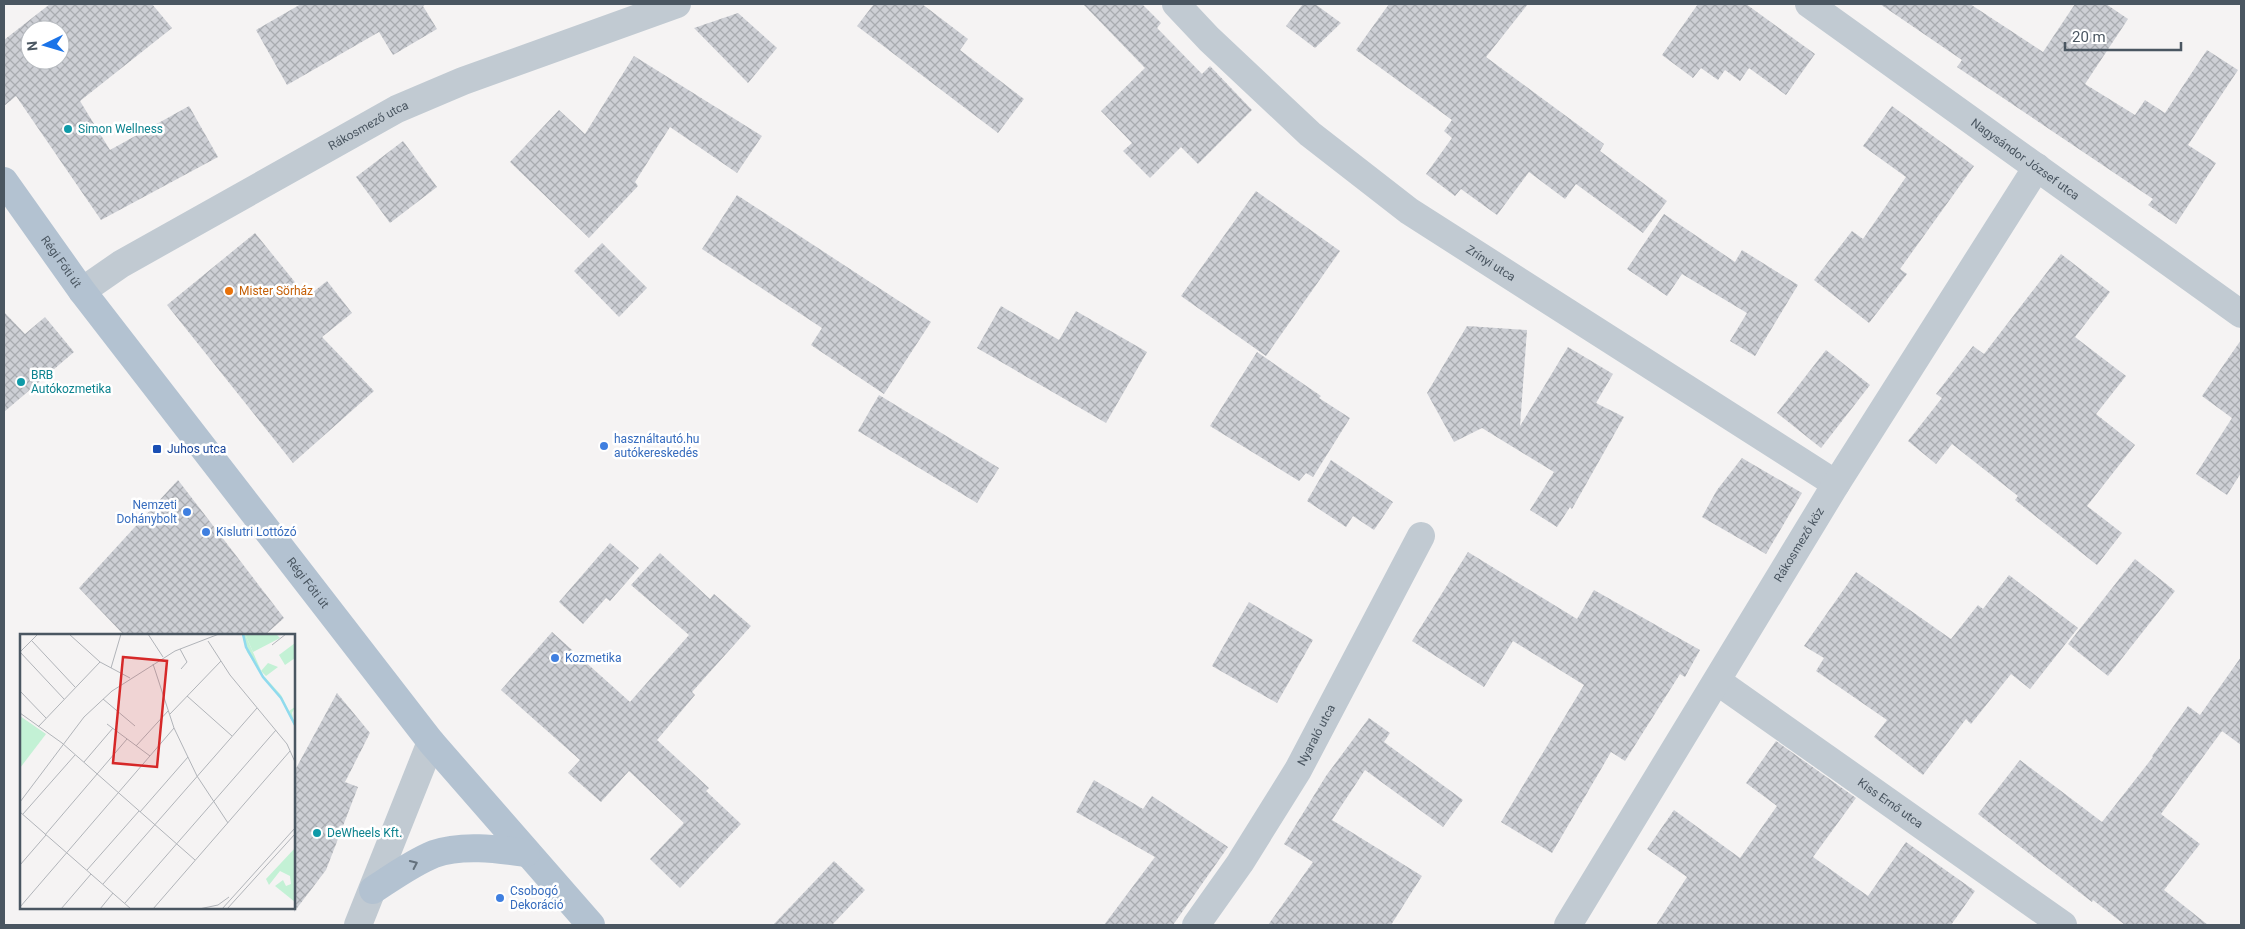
<svg xmlns="http://www.w3.org/2000/svg" width="2245" height="929" viewBox="0 0 2245 929" font-family="Roboto,sans-serif">
<defs>
<pattern id="building-cross-hatch" width="8" height="8" patternUnits="userSpaceOnUse" patternTransform="scale(1.25)"><rect width="8" height="8" fill="#cdcfd5"/><path d="M0 0l8 8M0 8l8-8" fill="none" stroke="#a8abb0"/></pattern>
</defs>
<rect width="100%" height="100%" fill="#f5f3f3"/>
<g fill="url(#building-cross-hatch)" fill-rule="evenodd">
<path d="M50,4H152L172,28L80,101L110,150L189,106L218,157L101,220L16,96L4,106V40ZM30,30H60V60H30Z"/>
<polygon points="301,4 426,4 423,6 437,29 393,55 379,32 287,85 256,30"/>
<polygon points="874,4 922,4 968,39 960,50 1024,99 998,133 857,26"/>
<polygon points="1083,4 1142,4 1161,23 1157,28 1202,74 1210,66 1252,110 1198,164 1181,147 1150,178 1123,151 1132,143 1101,111 1145,68"/>
<polygon points="1303,4 1315,4 1341,23 1315,48 1286,26"/>
<polygon points="1389,4 1528,4 1486,57 1604,144 1600,151 1667,201 1643,233 1576,184 1565,199 1529,172 1497,215 1461,189 1455,196 1426,174 1452,138 1444,131 1452,120 1356,50"/>
<polygon points="1698,4 1746,4 1815,54 1786,95 1749,68 1740,81 1725,70 1718,80 1701,68 1693,78 1662,55"/>
<polygon points="1880,4 1970,4 2043,52 2075,4 2106,4 2128,19 2085,84 2135,115 2145,100 2165,113 2207,50 2238,70 2188,145 2216,163 2176,224 2148,205 2153,199 1957,67 1962,60"/>
<polygon points="738,13 777,48 748,83 694,28"/>
<polygon points="634,56 762,136 737,173 670,127 635,182 638,186 589,238 510,162 559,110 585,134"/>
<polygon points="1892,106 1974,166 1900,269 1907,274 1869,323 1814,280 1852,231 1863,239 1906,177 1863,146"/>
<polygon points="403,141 437,187 390,223 356,177"/>
<polygon points="1256,191 1340,251 1266,356 1181,296"/>
<polygon points="737,195 931,322 884,394 811,345 822,328 702,249"/>
<polygon points="1664,214 1735,262 1742,250 1798,285 1755,356 1730,341 1747,313 1682,274 1667,296 1627,269"/>
<polygon points="255,233 307,297 327,281 352,313 322,337 374,391 293,463 167,305"/>
<polygon points="602,243 647,288 619,317 574,271"/>
<polygon points="2061,254 2110,292 2075,337 2126,376 2096,414 2135,445 2087,506 2122,533 2097,565 2015,500 2018,496 1952,444 1936,464 1908,441 1942,398 1936,394 1973,346 1984,354"/>
<polygon points="1001,306 1059,340 1076,311 1147,352 1106,423 977,348"/>
<polygon points="4,312 25,334 45,317 74,352 4,412"/>
<polygon points="1467,326 1527,330 1520,426 1568,347 1613,374 1596,403 1624,417 1572,509 1570,507 1557,527 1530,510 1554,472 1482,428 1454,442 1427,393"/>
<polygon points="2241,340 2241,473 2227,495 2196,474 2232,418 2202,396"/>
<polygon points="1826,350 1870,385 1821,448 1777,413"/>
<polygon points="1257,352 1321,396 1319,398 1350,418 1313,477 1306,473 1299,481 1210,426"/>
<polygon points="879,395 999,468 977,503 858,431"/>
<polygon points="1742,458 1802,493 1766,554 1702,517 1717,490"/>
<polygon points="1331,460 1393,502 1374,530 1353,516 1346,527 1307,501"/>
<polygon points="178,480 284,618 265,635 124,635 79,588"/>
<polygon points="610,543 639,568 610,601 606,598 583,624 559,602"/>
<polygon points="1468,552 1577,619 1594,590 1700,650 1685,677 1680,674 1625,761 1611,752 1552,853 1501,822 1584,685 1513,641 1484,687 1412,641"/>
<polygon points="660,553 710,599 714,594 751,626 692,692 695,695 657,740 709,788 706,791 741,824 680,888 650,859 684,823 629,771 601,802 568,773 580,760 501,690 552,632 630,702 689,635 631,585"/>
<polygon points="2135,559 2175,591 2108,676 2068,644"/>
<polygon points="1856,572 1951,639 1978,605 1983,609 2009,575 2078,628 2030,689 2011,674 1971,724 1966,719 1923,775 1874,737 1887,720 1816,671 1824,658 1804,646"/>
<polygon points="1249,602 1313,640 1277,703 1212,666"/>
<polygon points="2241,657 2241,745 2222,731 2161,814 2200,844 2164,890 2208,925 2125,925 2093,900 2092,902 1978,814 2020,760 2102,822 2153,757 2152,756 2188,706 2200,715"/>
<polygon points="337,693 370,733 345,782 358,787 326,870 294,912 294,772"/>
<polygon points="1369,718 1390,733 1384,742 1463,800 1443,827 1365,770 1332,820 1422,876 1391,925 1268,925 1313,862 1284,844 1326,776"/>
<polygon points="1776,741 1856,798 1813,857 1868,896 1906,842 1975,891 1951,925 1656,925 1687,877 1647,849 1674,810 1740,858 1777,806 1746,783"/>
<polygon points="1094,780 1143,809 1152,796 1228,847 1173,925 1104,925 1155,857 1076,812"/>
<polygon points="834,861 865,890 832,925 773,925"/>
</g>
<g fill="none" stroke-linecap="round" stroke-linejoin="round">
<g stroke="#c1cad2" stroke-width="28">
<path id="s1" d="M1176,4L1209,39L1310,134L1409,211L1836,484"/>
<path id="s2" d="M1809,4L2241,314"/>
<path id="s3" d="M82,291L121,264L397,109L463,81L677,4"/>
<path id="s4" d="M1717,681L2063,925"/>
<polyline points="358,925 431,742"/>
<path id="s5" d="M1196,925L1240,863L1298,770L1421,536"/>
<path id="s6" d="M1568,925L1836,484L2037,167"/>
</g>
<g stroke="#b3c2d1" stroke-width="28">
<path id="s7" d="M4,181L82,291L431,742L591,925"/>
<path d="M373,890C393,877 412,863 434,854C462,844 497,849 526,853"/>
</g>
</g>
<defs><path id="oneway-chevron" d="M-2-3.5L2.5 0L-2 3.5" fill="none" stroke-width="1.6" stroke-linecap="round" stroke-linejoin="round" transform="scale(1.25)"/></defs>
<use stroke="#64717d" href="#oneway-chevron" transform="translate(414 864) rotate(-25)"/>
<g fill="#0f9aa8" stroke="#fff" stroke-width="2">
<circle cx="68" cy="129" r="5"/>
<circle cx="21" cy="382" r="5"/>
<circle cx="317" cy="833" r="5"/>
</g>
<circle fill="#e8710a" stroke="#fff" stroke-width="2" cx="229" cy="291" r="5"/>
<g fill="#3f7fe0" stroke="#fff" stroke-width="2">
<circle cx="604" cy="446" r="5"/>
<circle cx="187" cy="512" r="5"/>
<circle cx="206" cy="532" r="5"/>
<circle cx="555" cy="658" r="5"/>
<circle cx="500" cy="898" r="5"/>
</g>
<rect fill="#1a4fb4" stroke="#fff" stroke-width="2" x="152" y="444" width="10" height="10" rx="2.5"/>
<g text-anchor="middle" stroke-width="5" stroke-linejoin="round" paint-order="stroke">
<g font-size="12" fill="#4a5661" stroke="#fff">
<text dy="4" stroke="none"><textPath href="#s3" startOffset="331">Rákosmező utca</textPath></text>
<text dy="4" stroke="none"><textPath href="#s2" startOffset="266">Nagysándor József utca</textPath></text>
<text dy="4" stroke="none"><textPath href="#s7" startOffset="99">Régi Fóti út</textPath></text>
<text dy="4" stroke="none"><textPath href="#s1" startOffset="409">Zrínyi utca</textPath></text>
<text dy="4" stroke="none"><textPath href="#s6" startOffset="445">Rákosmező köz</textPath></text>
<text dy="4" stroke="none"><textPath href="#s7" startOffset="504">Régi Fóti út</textPath></text>
<text dy="4" stroke="none"><textPath href="#s5" startOffset="225">Nyaraló utca</textPath></text>
<text dy="4" stroke="none"><textPath href="#s4" startOffset="212">Kiss Ernő utca</textPath></text>
</g>
<g font-size="12" fill="#0d838f" stroke="#fff" text-anchor="start">
<text x="78" y="133">Simon Wellness</text>
<text x="31" y="379">BRB<tspan x="31" dy="14">Autókozmetika</tspan></text>
<text x="327" y="837">DeWheels Kft.</text>
</g>
<g font-size="12" fill="#c56008" stroke="#fff" text-anchor="start">
<text x="239" y="295">Mister Sörház</text>
</g>
<g font-size="12" fill="#366cbe" stroke="#fff" text-anchor="start">
<text x="614" y="443">használtautó.hu<tspan x="614" dy="14">autókereskedés</tspan></text>
<text x="177" y="509" text-anchor="end">Nemzeti<tspan x="177" dy="14">Dohánybolt</tspan></text>
<text x="216" y="536">Kislutri Lottózó</text>
<text x="565" y="662">Kozmetika</text>
<text x="510" y="895">Csobogó<tspan x="510" dy="14">Dekoráció</tspan></text>
</g>
<g font-size="12" fill="#164399" stroke="#fff" text-anchor="start">
<text x="167" y="453">Juhos utca</text>
</g>
</g>
<g transform="translate(20 634)">
<rect width="275" height="275" fill="#f5f3f3"/>
<path d="M222,0H225L243,41L261,61L269,77L275,73L272,79L275,93L261,65L243,43L227,18Z" fill="#c3f1d5"/>
<path d="M225,0H256L260,4L233,18ZM248,29L258,33L246,42L241,37ZM275,214V268L255,252L263,246L266,252L271,250L270,242L260,237L249,251L246,245Z" fill="#c3f1d5"/>
<path d="M275,9V24L265,31L259,21Z" fill="#c3f1d5"/>
<path d="M0,82L26,100L0,134Z" fill="#c3f1d5"/>
<path fill="none" stroke="#90daee" stroke-width="2.5" d="M223,0L226,13L243,43L261,64L275,91"/>
<path fill="none" stroke="#b1b4b9" stroke-width="1" d="M49,0L80,28L110,44M128,0L143,23M12,7L55,53M188,7L210,41L267,110L275,128M252,11L266,0M160,15L167,28L161,35M0,18L44,65M0,18L18,0M133,30L154,94L177,142L208,189M91,34L101,0M0,57L26,84M167,62L212,102M83,65L115,92M0,79L42,109L175,226M150,80L201,27M87,90L130,122M18,93L80,28M116,112L148,77M64,128L93,94M0,168L64,83L92,57L155,17L199,0M0,178L111,275M120,178L168,123M3,180L55,121M25,201L107,105M0,231L26,201M67,236L119,177M83,250L237,74M105,269L256,96M0,273L154,94M41,275L71,240M80,275L93,259M133,275L270,117M179,275L198,271L209,263M202,275L275,194M207,275L275,200"/>
<path fill="#d62828" fill-opacity="0.15" stroke="#d62828" stroke-width="2.5" d="M103,23L147,27L137,133L93,129Z"/>
<rect width="275" height="275" fill="none" stroke="#4a5661" stroke-width="2.5"/>
</g>
<rect width="2245" height="929" fill="none" stroke="#4a5661" stroke-width="10"/>
<g transform="translate(45 45) rotate(265)"><circle r="24" fill="#ffffff" stroke="#b7bbc0"/>
<path d="M0-4L9 19L0 12L-9 19Z" fill="#1a73e8"/>
<text y="-8" font-size="14" font-weight="bold" text-anchor="middle" fill="#4a5661">N</text>
</g>
<path d="M2065 42v8h116v-8" fill="none" stroke="#4a5661" stroke-width="2.5"/>
<text x="2072" y="42" font-size="15" fill="#4a5661" stroke="#ffffff" stroke-width="4" paint-order="stroke">20 m</text>
</svg>
